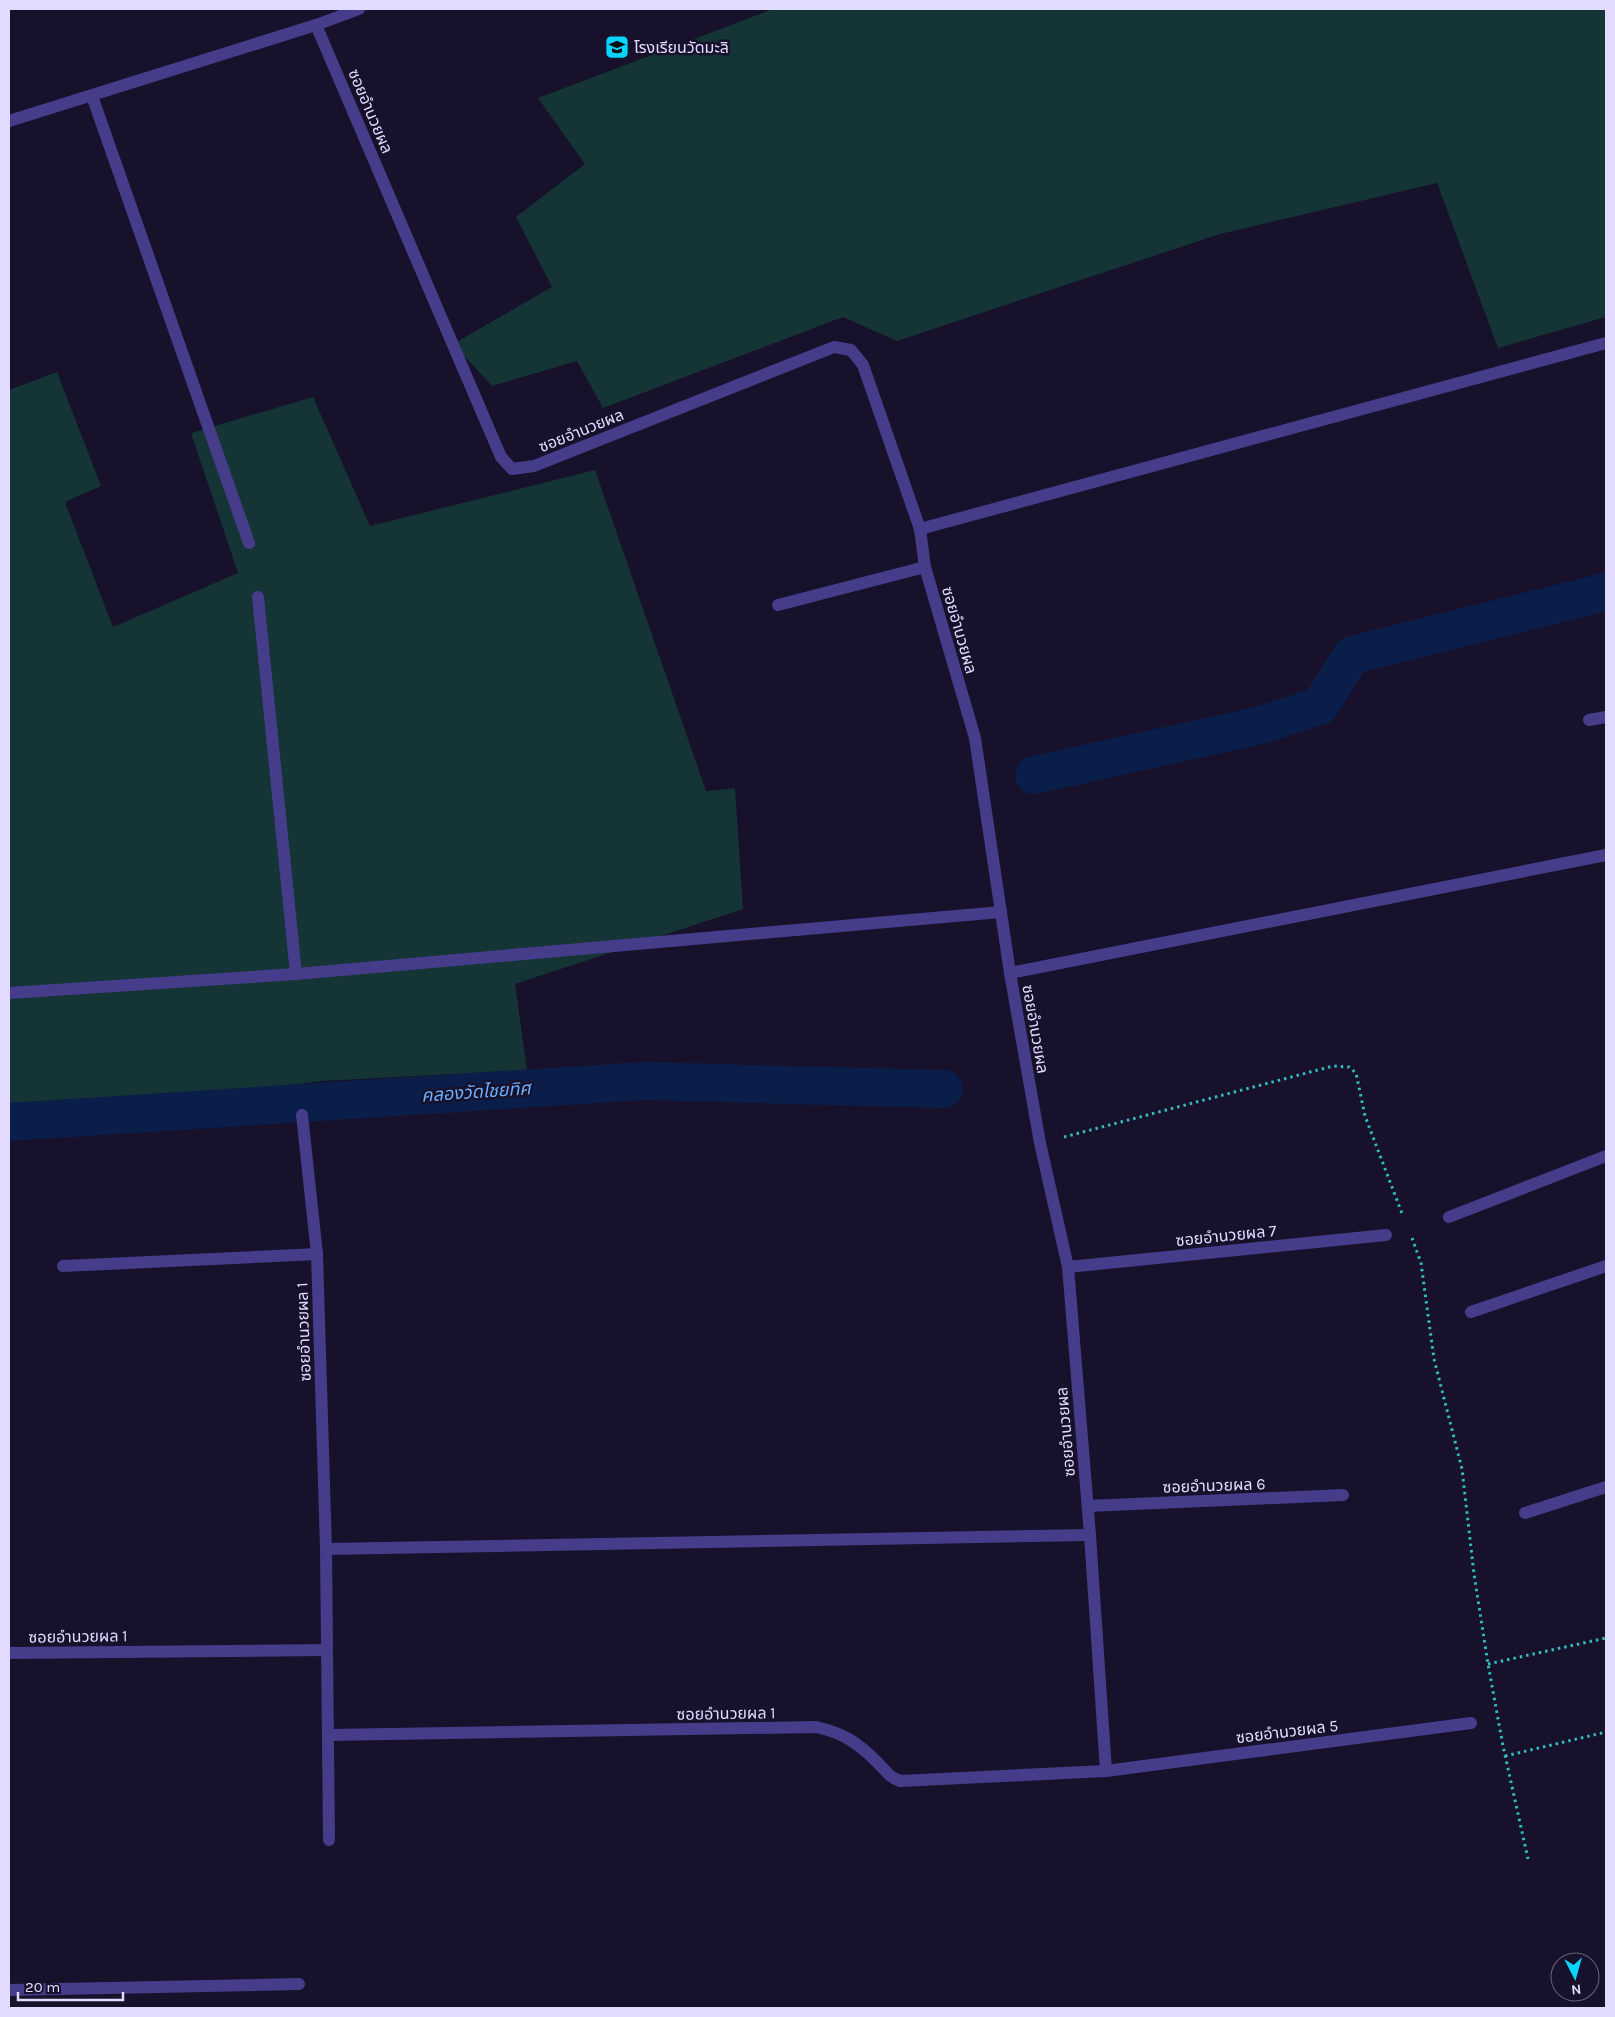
<svg xmlns="http://www.w3.org/2000/svg" width="1615" height="2017" viewBox="0 0 1615 2017" font-family="Karla,'Noto Sans Thai',sans-serif">
<rect width="100%" height="100%" fill="#17112b"/>
<g fill="#143435">
<polygon points="773,9 1606,9 1606,317 1498,348 1437,183 1220,234 897,341 843,317 603,408 577,361 492,386 453,344 552,287 516,217 585,164 538,98"/>
<polygon points="57,372 101,486 65,502 113,627 238,573 191,433 313,397 370,526 595,470 706,791 735,788 743,909 515,984 527,1070 321,1081 9,1123 9,390"/>
</g>
<g fill="none" stroke-linecap="round" stroke-linejoin="round">
<g stroke="#0b1e4a" stroke-width="38">
<polyline points="1034,775 1257,726 1320,706 1352,655 1606,592"/>
<polyline points="9,1122 643,1081 944,1089"/>
</g>
<g stroke="#31bcbd" stroke-width="3" stroke-dasharray="2.5 4" stroke-linecap="butt">
<polyline points="1064,1137 1333,1066 1349,1067 1356,1073 1365,1116 1403,1216"/>
<polyline points="1412,1238 1421,1263 1434,1359 1462,1469 1474,1574 1488,1664 1503,1746 1528,1859"/>
<polyline points="1488,1664 1606,1638"/>
<polyline points="1505,1756 1606,1732"/>
</g>
<g stroke="#453c8a" stroke-width="12">
<polyline points="316,25 501,457 512,469 534,466 834,347 851,350 863,365 920,529 925,567 975,738 1010,973 1040,1143 1068,1267 1090,1535 1106,1771"/>
<polyline points="92,96 249,543"/>
<polyline points="9,121 316,25 359,9"/>
<polyline points="920,529 1606,343"/>
<polyline points="258,597 296,974"/>
<polyline points="778,605 925,567"/>
<polyline points="1589,720 1606,717"/>
<polyline points="1010,973 1606,855"/>
<polyline points="9,993 296,974 1001,912"/>
<polyline points="302,1115 317,1254 326,1549 329,1840"/>
<polyline points="1449,1217 1606,1156"/>
<polyline points="63,1266 317,1254"/>
<polyline points="1068,1267 1386,1235"/>
<polyline points="1471,1312 1606,1266"/>
<polyline points="1088,1506 1343,1495"/>
<polyline points="1525,1513 1606,1487"/>
<polyline points="326,1549 1090,1535"/>
<polyline points="9,1653 327,1650"/>
<path d="M328,1735L816,1727C843,1733 857,1742 877,1762C885,1770 889,1777 900,1781L1106,1771L1471,1723"/>
<polyline points="9,1990 299,1984"/>
</g>
</g>
<defs>
<g id="school-square" transform="scale(1.25)"><rect x="-9" y="-9" width="18" height="18" rx="4" fill="#08d5fe" stroke="#17112b"/><path d="M0-5L7-2L0 1L-7-2ZM-4 1L0 2.5L4 1V4Q0 6-4 4Z" fill="#111"/></g>
</defs>
<g fill-rule="evenodd">
<use href="#school-square" x="617" y="47"/>
</g>
<g text-anchor="middle" stroke-width="5" stroke-linejoin="round" paint-order="stroke">
<g font-size="16" fill="#e2dbff" stroke="#17112b" text-anchor="start">
<text x="634" y="53">โรงเรียนวัดมะลิ</text>
</g>
<g font-size="16" fill="#e2dbff" stroke="#17112b">
<text transform="translate(371 111) rotate(67)" y="6">ซอยอำนวยผล</text>
<text transform="translate(581 430) rotate(-22)" y="6">ซอยอำนวยผล</text>
<text transform="translate(960 630) rotate(74)" y="6">ซอยอำนวยผล</text>
<text transform="translate(1036 1029) rotate(80)" y="6">ซอยอำนวยผล</text>
<text transform="translate(1226 1235) rotate(-6)" y="6">ซอยอำนวยผล 7</text>
<text transform="translate(303 1332) rotate(-92)" y="6">ซอยอำนวยผล 1</text>
<text transform="translate(1065 1432) rotate(-95)" y="6">ซอยอำนวยผล</text>
<text transform="translate(1214 1485) rotate(-2)" y="6">ซอยอำนวยผล 6</text>
<text transform="translate(78 1636) rotate(-1)" y="6">ซอยอำนวยผล 1</text>
<text transform="translate(726 1713) rotate(-1)" y="6">ซอยอำนวยผล 1</text>
<text transform="translate(1287 1731) rotate(-7)" y="6">ซอยอำนวยผล 5</text>
</g>
<g font-size="18" font-style="italic" fill="#6ab0fe" stroke="#17112b">
<text transform="translate(476 1092) rotate(-4)" y="6">คลองวัดไชยทิศ</text>
</g>
</g>
<rect width="1615" height="2017" fill="none" stroke="#e2dbff" stroke-width="20"/>
<g transform="translate(1575 1977) rotate(174)"><circle r="24" fill="#17112b" stroke="#686280"/>
<path d="M0-4L9 19L0 12L-9 19Z" fill="#08d5fe"/>
<text y="-8" font-size="14" font-weight="bold" text-anchor="middle" fill="#e2dbff">N</text>
</g>
<path d="M18 1992v8h105v-8" fill="none" stroke="#e2dbff" stroke-width="2.5"/>
<text x="25" y="1992" font-size="15" fill="#e2dbff" stroke="#17112b" stroke-width="4" paint-order="stroke">20 m</text>
</svg>
